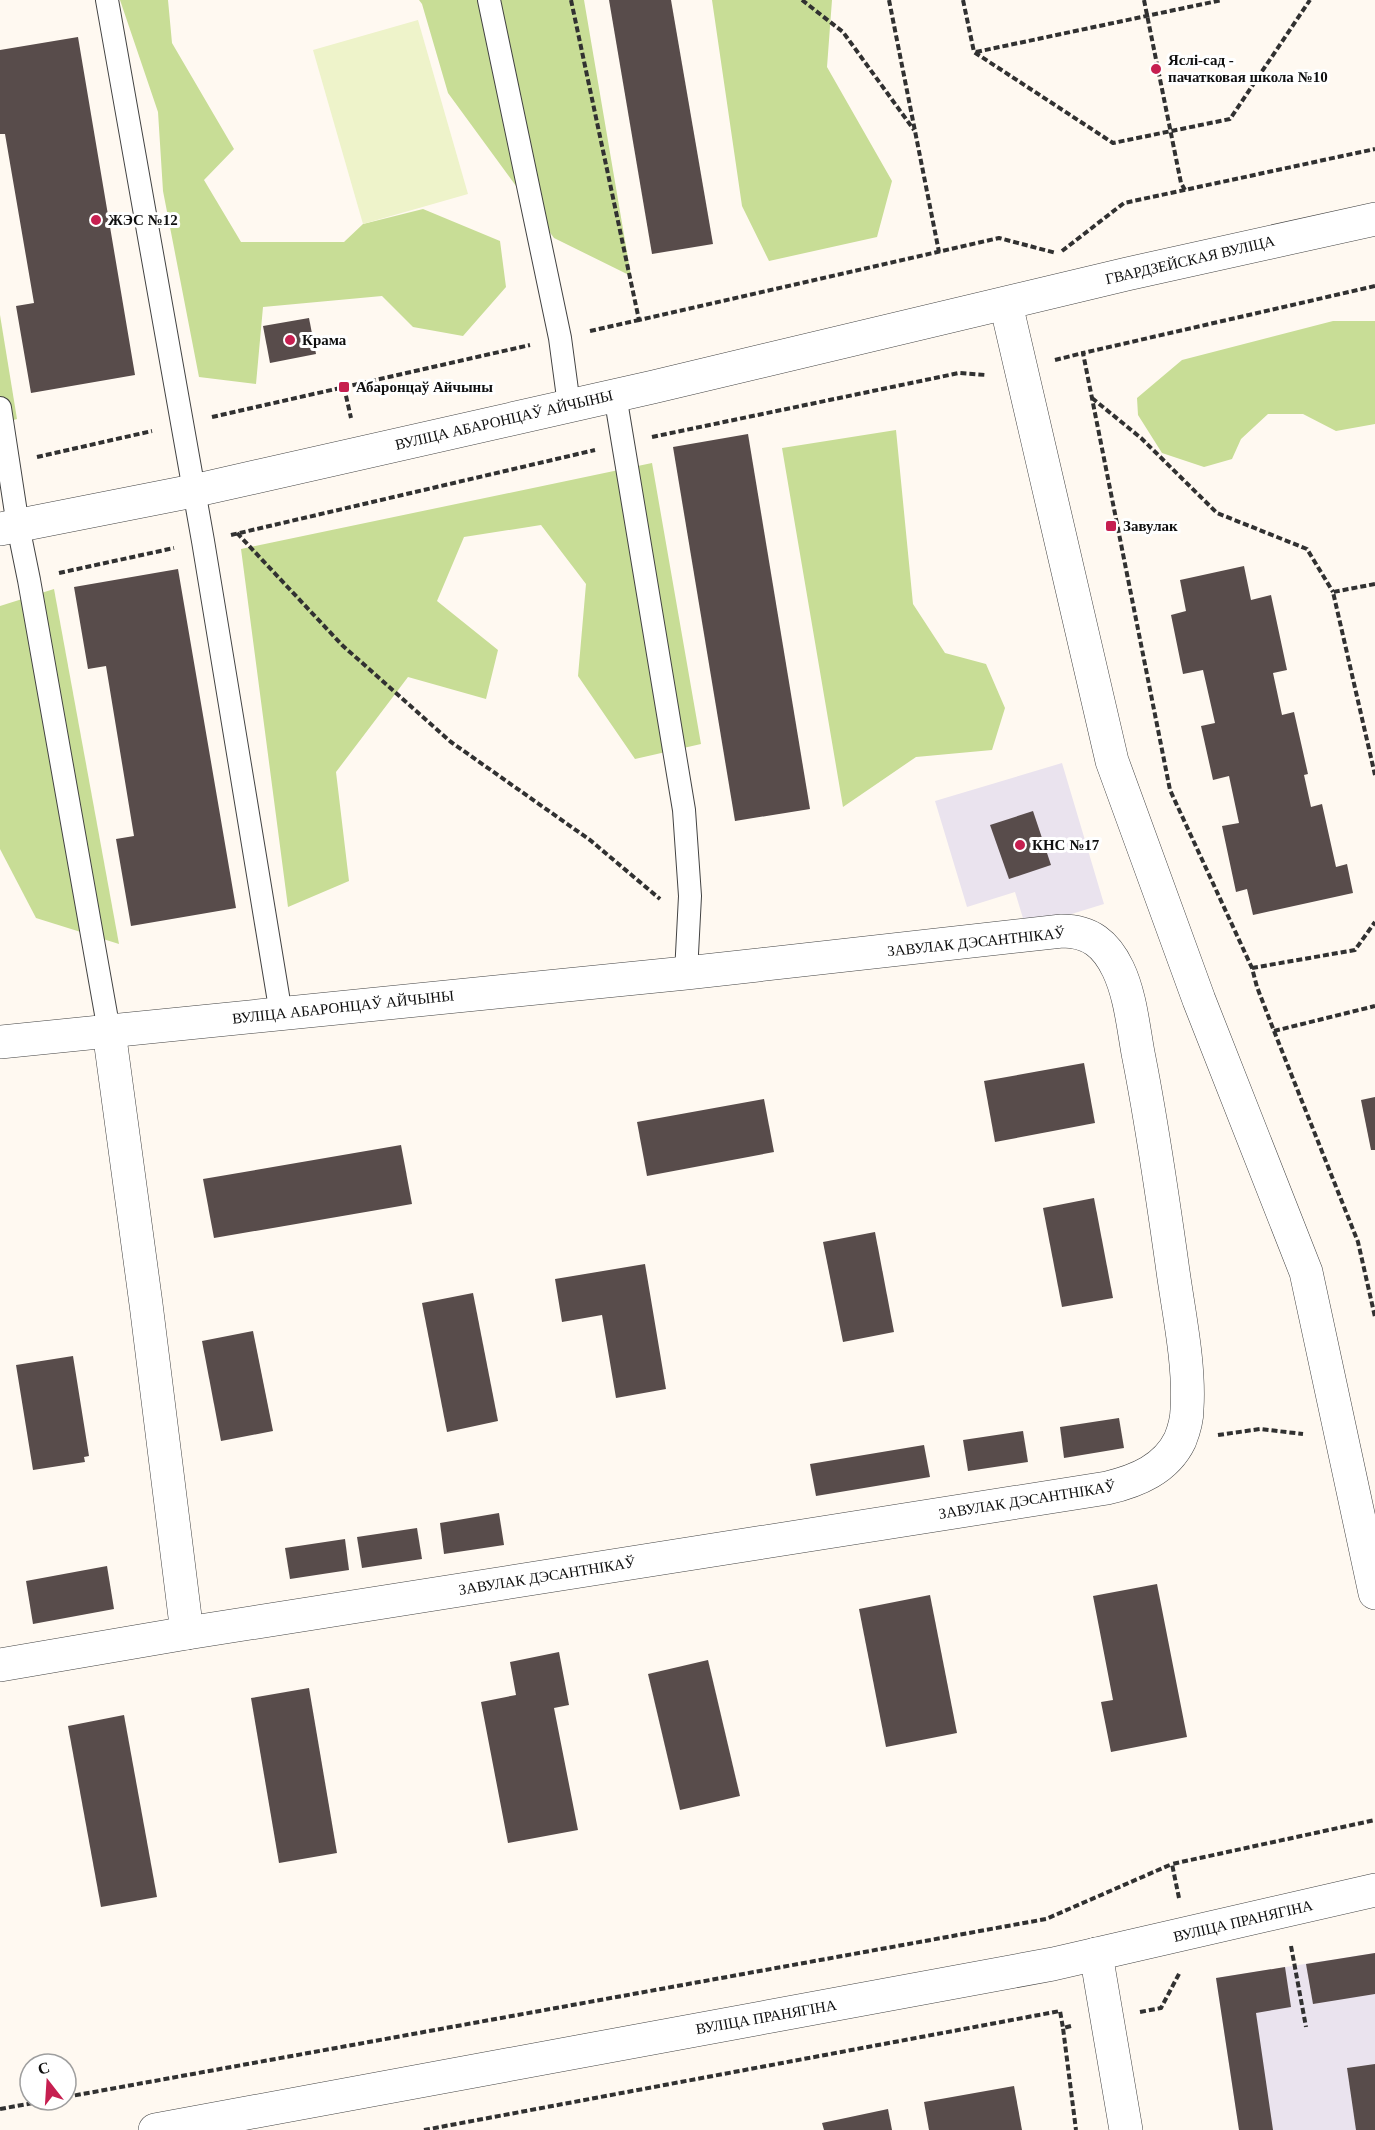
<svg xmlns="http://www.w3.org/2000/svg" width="1375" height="2130" viewBox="0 0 1375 2130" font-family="Georgia,serif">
<rect width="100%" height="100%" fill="#fff9f1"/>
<g fill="#eae3ee">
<polygon points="1062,763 1104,904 1026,928 1015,892 967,907 935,801"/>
<polygon points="1375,1953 1375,2130 1239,2130 1216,1978"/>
</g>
<g fill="#c8dd96">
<polygon points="120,0 168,0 172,43 234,149 204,180 241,242 344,242 363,224 423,209 500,241 506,287 463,336 413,327 382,296 263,307 256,384 199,377 163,191 158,112"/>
<polygon points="419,0 584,0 631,276 554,238 448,93 422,4"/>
<polygon points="712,0 832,0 827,67 892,181 877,237 769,261 742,206"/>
<polygon points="0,315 17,419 0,424"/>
<polygon points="1333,321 1375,321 1375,424 1336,431 1303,414 1268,414 1241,439 1232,459 1204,467 1162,453 1138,415 1137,398 1182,360"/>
<polygon points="896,430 913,604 945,653 986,664 1005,708 992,750 916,757 843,807 782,448"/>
<polygon points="652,463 701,744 635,759 578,676 586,584 541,525 464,537 437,601 498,650 486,699 408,677 336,772 349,881 288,907 241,549"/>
<polygon points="54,589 119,944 36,918 0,849 0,606"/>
</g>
<polygon fill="#eef3ca" points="418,20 468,194 363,224 313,50"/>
<g fill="#584c4b">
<polygon points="609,0 671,0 713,244 652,254"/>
<polygon points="78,37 135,375 31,393 16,306 34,303 5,134 0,134 0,50"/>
<polygon points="309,318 316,354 270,363 263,326"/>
<polygon points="748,434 810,809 735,821 673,447"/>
<polygon points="1244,566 1251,600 1271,595 1287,670 1273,673 1282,715 1294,712 1308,774 1304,775 1311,807 1322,804 1336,867 1347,864 1353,893 1253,915 1247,889 1236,892 1222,826 1239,823 1229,776 1213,780 1201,726 1215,723 1203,670 1183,674 1171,615 1186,611 1180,580"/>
<polygon points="178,569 236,908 131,926 116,839 134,836 133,830 106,666 88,669 74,587"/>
<polygon points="1033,811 1051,865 1009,879 990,825"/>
<polygon points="1084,1063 1095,1123 995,1142 984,1081"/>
<polygon points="1375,1097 1375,1150 1371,1150 1361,1100"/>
<polygon points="764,1099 774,1152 647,1176 637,1122"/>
<polygon points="401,1145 412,1204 214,1238 203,1179"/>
<polygon points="1094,1198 1113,1298 1062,1307 1043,1208"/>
<polygon points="875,1232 894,1332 843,1342 823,1242"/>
<polygon points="645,1264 666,1389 616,1398 602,1315 562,1322 555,1279"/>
<polygon points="473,1293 498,1421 447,1432 422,1303"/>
<polygon points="253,1331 273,1431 221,1441 202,1341"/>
<polygon points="73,1356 89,1456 84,1457 85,1462 33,1470 16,1365"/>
<polygon points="1119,1418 1124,1448 1064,1458 1060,1427"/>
<polygon points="1023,1431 1028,1462 968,1471 963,1440"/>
<polygon points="924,1445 930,1477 816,1496 810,1464"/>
<polygon points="499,1513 504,1545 444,1554 440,1523"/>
<polygon points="417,1528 422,1559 362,1568 357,1537"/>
<polygon points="345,1539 349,1570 290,1579 285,1548"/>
<polygon points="107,1566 114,1609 33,1624 26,1581"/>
<polygon points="1157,1584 1187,1737 1111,1752 1101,1702 1113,1700 1093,1596"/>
<polygon points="930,1595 957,1733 886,1747 859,1609"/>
<polygon points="559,1652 569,1705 554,1708 578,1830 508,1843 481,1702 516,1695 510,1662"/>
<polygon points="708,1660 740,1796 680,1810 648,1674"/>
<polygon points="309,1688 337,1853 279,1863 251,1698"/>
<polygon points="124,1715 157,1897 101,1907 68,1726"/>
<polygon points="1375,1953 1375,1994 1313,2004 1306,1964"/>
<polygon points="1285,1967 1291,2007 1256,2013 1273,2130 1239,2130 1216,1978"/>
<polygon points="1375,2064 1375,2130 1356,2130 1347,2068"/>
<polygon points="1014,2086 1022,2130 929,2130 924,2102"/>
<polygon points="888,2109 892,2130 824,2130 822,2123"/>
</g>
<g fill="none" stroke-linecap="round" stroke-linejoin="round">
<g stroke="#424242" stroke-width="24">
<g id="lane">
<polyline points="107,0 203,541 281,1014"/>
<polyline points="489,0 560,338 569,405"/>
<polyline points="615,395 684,810 690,896 686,973"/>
<polyline points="0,408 18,526 29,580 109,1031"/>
</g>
</g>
<g stroke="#424242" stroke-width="34">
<g id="street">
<polyline points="1006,304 1112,761 1199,1000 1306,1272 1375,1593"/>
<polyline points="0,529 193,491 653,387 1127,274 1375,219"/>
<polyline points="109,1031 146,1304 187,1633"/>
<path d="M0,1042L686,973L1062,931C1090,931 1106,944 1118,969C1130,994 1133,1025 1138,1053C1152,1123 1162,1193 1172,1264C1178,1310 1190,1363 1187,1409C1187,1419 1184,1430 1180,1440C1166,1469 1137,1481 1107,1488L187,1633L0,1665"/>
<polyline points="1096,1954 1126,2130"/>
<polyline points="155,2130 1053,1964 1375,1890"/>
</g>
</g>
<g stroke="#313131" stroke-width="4" stroke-dasharray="6 3" stroke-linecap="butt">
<polyline points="571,0 639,320 999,238 1056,253"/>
<polyline points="802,0 843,32 914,130"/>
<polyline points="889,0 939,252"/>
<polyline points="963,0 974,52 1113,143 1230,119 1310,0"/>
<polyline points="1144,0 1181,183 1185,190"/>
<polyline points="976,52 1222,0"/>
<polyline points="1062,251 1124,203 1375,149"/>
<polyline points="1375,286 1083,353 1170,790 1252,968 1257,987 1274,1031 1358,1242 1375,1317"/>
<polyline points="590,331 639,320"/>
<polyline points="1055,360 1083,353"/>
<polyline points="344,387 351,418"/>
<polyline points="1092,398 1141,438 1217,513 1307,549 1333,592"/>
<polyline points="212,417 530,345"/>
<polyline points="652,437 959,373 986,375"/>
<polyline points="37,457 152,431"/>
<polyline points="237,533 342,645 451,742 590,840 660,899"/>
<polyline points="231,535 595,450"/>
<polyline points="59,573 174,548"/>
<polyline points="1375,584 1333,592 1375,775"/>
<polyline points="1252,968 1355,950 1375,922"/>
<polyline points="1274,1031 1375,1006"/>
<polyline points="1218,1435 1260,1429 1303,1434"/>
<polyline points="1179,1898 1172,1864 1375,1820"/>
<polyline points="1291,1946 1306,2027"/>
<polyline points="1140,2012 1161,2008 1180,1972"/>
<polyline points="1071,2026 1063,2028 1076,2130"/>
<polyline points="66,2097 1046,1919 1172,1864"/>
<polyline points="0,2109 50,2100"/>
<polyline points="424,2130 1060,2011 1063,2028"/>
</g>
<use href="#lane" stroke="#fff" stroke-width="22"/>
<use href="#street" stroke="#fff" stroke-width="33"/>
</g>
<g fill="#c61f50" stroke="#fff" stroke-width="2">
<circle cx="1156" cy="69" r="6"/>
<circle cx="96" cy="220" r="6"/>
<circle cx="290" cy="340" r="6"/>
<rect x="338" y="381" width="12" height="12" rx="3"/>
<rect x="1105" y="520" width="12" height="12" rx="3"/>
<circle cx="1020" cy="845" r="6"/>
</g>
<g text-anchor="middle" stroke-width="6" stroke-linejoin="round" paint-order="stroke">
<g font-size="15" font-weight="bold" fill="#0f0f0f" stroke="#fff" text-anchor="start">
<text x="1168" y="65">Яслі-сад -<tspan x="1168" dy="17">пачатковая школа №10</tspan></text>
<text x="108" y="225">ЖЭС №12</text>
<text x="302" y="345">Крама</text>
<text x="356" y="392">Абаронцаў Айчыны</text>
<text x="1123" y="531">Завулак</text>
<text x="1032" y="850">КНС №17</text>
</g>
<g font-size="15" fill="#0f0f0f" stroke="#fff">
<text transform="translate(1190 260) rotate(-13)" y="5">ГВАРДЗЕЙСКАЯ ВУЛІЦА</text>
<text transform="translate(504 420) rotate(-13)" y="5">ВУЛІЦА АБАРОНЦАЎ АЙЧЫНЫ</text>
<text transform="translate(976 942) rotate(-6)" y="5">ЗАВУЛАК ДЭСАНТНІКАЎ</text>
<text transform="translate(343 1007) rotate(-6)" y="5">ВУЛІЦА АБАРОНЦАЎ АЙЧЫНЫ</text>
<text transform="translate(1027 1500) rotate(-9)" y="5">ЗАВУЛАК ДЭСАНТНІКАЎ</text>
<text transform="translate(547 1576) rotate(-9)" y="5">ЗАВУЛАК ДЭСАНТНІКАЎ</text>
<text transform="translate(1243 1921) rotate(-13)" y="5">ВУЛІЦА ПРАНЯГІНА</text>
<text transform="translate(766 2017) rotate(-10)" y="5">ВУЛІЦА ПРАНЯГІНА</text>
</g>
</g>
<g transform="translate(48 2082) rotate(343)"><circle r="28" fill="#ffffff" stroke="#9f9f9f" stroke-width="1.5"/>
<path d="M0-4.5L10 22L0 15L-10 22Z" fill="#c61f50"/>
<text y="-9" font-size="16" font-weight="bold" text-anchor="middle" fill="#0f0f0f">С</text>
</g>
</svg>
